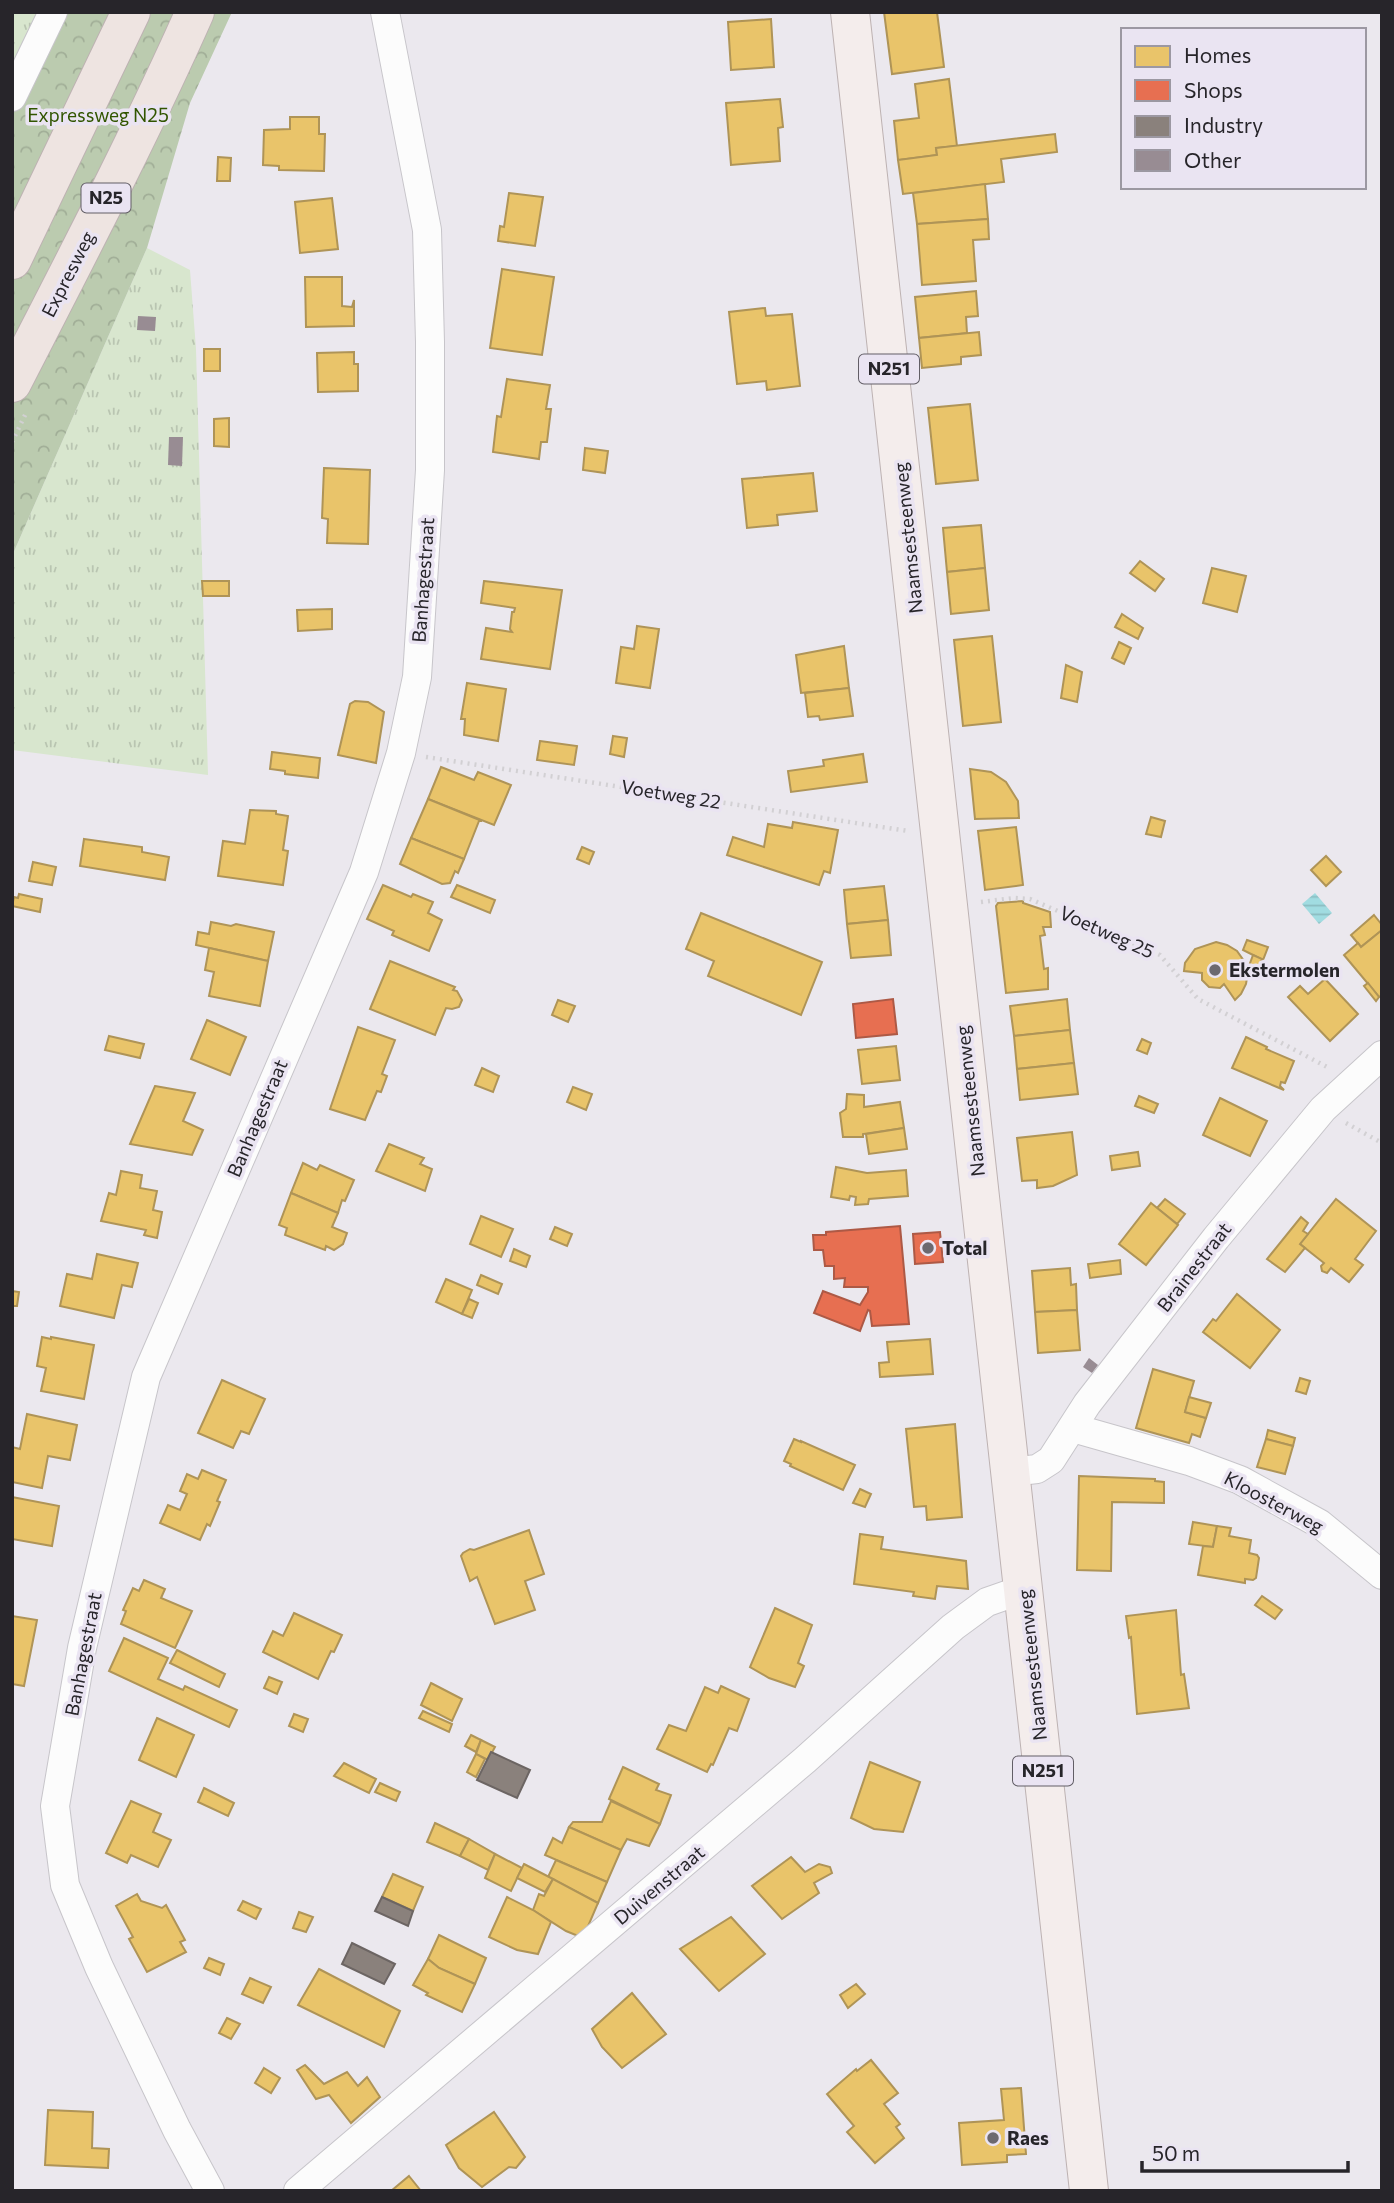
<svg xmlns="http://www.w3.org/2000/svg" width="1394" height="2203" viewBox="0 0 1394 2203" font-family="Commissioner,sans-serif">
<defs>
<pattern id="grass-tufts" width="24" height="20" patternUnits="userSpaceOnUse" patternTransform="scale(1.75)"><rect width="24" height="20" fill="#d8e6ce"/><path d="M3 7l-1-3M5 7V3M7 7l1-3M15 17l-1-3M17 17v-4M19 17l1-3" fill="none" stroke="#b9c5b1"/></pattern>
<pattern id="forest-crowns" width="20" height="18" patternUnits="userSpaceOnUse" patternTransform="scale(1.75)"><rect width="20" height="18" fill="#bbcbaf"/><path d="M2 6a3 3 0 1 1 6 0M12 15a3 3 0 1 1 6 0" fill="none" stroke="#a1ae97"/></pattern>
<pattern id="water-rules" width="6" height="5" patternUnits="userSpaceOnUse" patternTransform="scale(1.75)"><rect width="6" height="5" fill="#a1dce1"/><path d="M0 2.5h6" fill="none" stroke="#8bbdc1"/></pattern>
</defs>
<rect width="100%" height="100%" fill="#ebe8ee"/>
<g fill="url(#grass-tufts)">
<polygon points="12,12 53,12 12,97"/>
<polygon points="147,248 190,270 196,349 208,775 12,750 12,556"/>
</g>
<polygon fill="url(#forest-crowns)" points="53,12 232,12 190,103 147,248 12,556 12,97"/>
<polygon fill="url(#water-rules)" points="1315,893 1332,913 1319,924 1302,904"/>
<g fill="#e9c46a" stroke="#af9457" stroke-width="2">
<polygon points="884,12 937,12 944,67 892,74"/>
<polygon points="771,19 774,67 731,70 728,22"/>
<polygon points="949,79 957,146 936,148 937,155 898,160 894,121 919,118 915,84"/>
<polygon points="780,99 783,127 778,128 780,161 731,165 726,103"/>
<polygon points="290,117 319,117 319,134 325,134 324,171 279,170 279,166 263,165 264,130 290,129"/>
<polygon points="1055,134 1057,152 1001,159 1004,182 903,194 898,160 937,155 936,148"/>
<polygon points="218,157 231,158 230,181 217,181"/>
<polygon points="985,184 988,219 917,224 913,193"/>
<polygon points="509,193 543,197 535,246 498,241 500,226 504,227"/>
<polygon points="332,198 338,249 300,253 295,202"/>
<polygon points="988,219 989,239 973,240 976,281 922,285 917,224"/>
<polygon points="502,269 554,277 542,355 490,348"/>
<polygon points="305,277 342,277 342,306 352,307 354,300 354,326 306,327"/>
<polygon points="976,291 978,316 966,317 967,333 919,338 915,297"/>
<polygon points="765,308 766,316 792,314 800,386 767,390 766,381 737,384 729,312"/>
<polygon points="979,332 981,355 961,357 961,364 922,368 919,338"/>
<rect x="204" y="349" width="16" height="22"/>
<polygon points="354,352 354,364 358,364 358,391 318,392 317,353"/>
<polygon points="507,379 550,385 546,409 551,409 547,442 541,442 539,459 493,452 497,416 501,417"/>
<polygon points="970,404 978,480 936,484 928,408"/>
<polygon points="229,418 229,447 214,446 214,419"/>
<polygon points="585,448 608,451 605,473 583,470"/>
<polygon points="324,468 370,470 368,544 327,543 328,519 322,518"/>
<polygon points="813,473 817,511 777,515 778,525 747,528 742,479"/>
<polygon points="981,525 985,568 947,572 943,528"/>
<polygon points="1140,561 1164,579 1155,591 1130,573"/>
<polygon points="985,568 989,610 951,614 947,572"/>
<polygon points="1212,568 1246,576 1237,612 1203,603"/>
<polygon points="202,581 229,581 229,596 203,596"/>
<polygon points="484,581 562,590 550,669 481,659 486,628 512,632 510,629 512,612 514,612 515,608 481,603"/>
<polygon points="332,609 332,629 298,631 297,610"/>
<polygon points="1122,614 1143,628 1138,639 1115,627"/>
<polygon points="637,626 659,629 650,688 616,683 621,647 634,649"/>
<polygon points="992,636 1001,722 963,726 954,640"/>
<polygon points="1119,642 1131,648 1124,664 1112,658"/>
<polygon points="844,646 849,688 801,693 796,655"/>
<polygon points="1066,665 1082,672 1077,702 1061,698"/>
<polygon points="467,683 506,689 498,741 464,735 465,719 461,719"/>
<polygon points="849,688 853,716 820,720 819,716 808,717 805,693"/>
<polygon points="355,701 368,702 384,712 376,763 338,755 350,704"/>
<polygon points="613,736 627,738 624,757 610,754"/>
<polygon points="540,741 577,746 574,765 537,760"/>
<polygon points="272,752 320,758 318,778 285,774 285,771 270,769"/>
<polygon points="863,754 867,782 791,792 788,771 824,766 823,760"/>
<polygon points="441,767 474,780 478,772 511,785 494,825 428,799"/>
<polygon points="970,769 991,772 1006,782 1018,801 1019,818 975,819"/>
<polygon points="428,799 482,821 479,821 464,859 411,838"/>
<polygon points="250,810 276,811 276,814 288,816 283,850 288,851 283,885 218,876 223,841 245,844"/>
<polygon points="1151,817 1165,821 1161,837 1146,834"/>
<polygon points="793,822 838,830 830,873 824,871 819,885 727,855 733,837 764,847 768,824 792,828"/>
<polygon points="1016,827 1023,885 985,890 978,831"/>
<polygon points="411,838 464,859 458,873 455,871 450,883 442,884 400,864"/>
<polygon points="84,839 142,847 142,852 169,857 165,880 80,866"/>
<polygon points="582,847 594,852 589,864 577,859"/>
<polygon points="1326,856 1341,872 1326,886 1311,870"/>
<polygon points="33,862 56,867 52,885 29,881"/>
<polygon points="383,885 411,897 413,894 433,902 428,913 442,920 429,951 392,935 394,931 367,919"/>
<polygon points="457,885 495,900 490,913 451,897"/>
<polygon points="884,886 888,920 847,924 844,890"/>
<polygon points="19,894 42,899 40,912 12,906 14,897 18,898"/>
<polygon points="1023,901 1023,903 1050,912 1051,927 1043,927 1045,935 1040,936 1044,969 1048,968 1048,989 1006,993 996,906 998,903"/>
<polygon points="701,913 822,962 801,1015 708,976 714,961 686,949"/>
<polygon points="1374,915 1382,925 1382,930 1361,947 1351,935"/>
<polygon points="888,920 891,955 851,958 847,924"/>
<polygon points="211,922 231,926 236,924 274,932 268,961 196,945 198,932 209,934"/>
<polygon points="1382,930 1382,995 1379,997 1344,955 1358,943 1361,947"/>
<polygon points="1247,940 1268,947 1263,960 1243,950"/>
<polygon points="1216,942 1227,945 1237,951 1244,961 1247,978 1246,984 1241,994 1235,1000 1224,984 1220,988 1209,987 1202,980 1202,973 1184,971 1185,963 1195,949"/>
<polygon points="209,948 268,961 260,1006 209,996 214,972 205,970"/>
<polygon points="1253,955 1262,959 1258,969 1249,966"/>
<polygon points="390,961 455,987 453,990 457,991 462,1000 459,1007 452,1009 446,1008 435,1035 370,1009"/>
<polygon points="1325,979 1358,1014 1330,1041 1288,997 1300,986 1308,994"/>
<polygon points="1368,983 1379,997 1376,1001 1364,986"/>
<polygon points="1067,999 1070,1030 1014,1036 1010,1006"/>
<polygon points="558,1000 575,1006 568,1022 552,1015"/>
<polygon points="207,1020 246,1037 230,1075 191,1059"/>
<polygon points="358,1027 395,1040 382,1074 387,1076 381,1092 377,1091 365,1120 330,1109"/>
<polygon points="1070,1030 1074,1063 1017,1069 1014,1036"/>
<polygon points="109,1036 144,1044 140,1058 105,1050"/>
<polygon points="1246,1037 1267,1047 1266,1049 1294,1061 1285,1083 1281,1082 1280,1086 1284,1090 1232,1068"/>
<polygon points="1142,1039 1151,1043 1147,1054 1137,1050"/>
<polygon points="896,1046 900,1080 862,1084 858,1050"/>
<polygon points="1074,1063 1078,1094 1020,1100 1017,1069"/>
<polygon points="482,1068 499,1076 493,1092 475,1085"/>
<polygon points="155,1086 195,1093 183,1121 203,1130 192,1155 130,1144"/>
<polygon points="573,1087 592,1094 586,1110 567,1102"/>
<polygon points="847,1094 864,1095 864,1107 900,1102 904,1128 863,1134 863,1137 843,1137 840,1113 846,1109"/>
<polygon points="1139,1096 1158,1104 1154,1113 1135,1106"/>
<polygon points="1220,1098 1267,1121 1250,1156 1203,1135"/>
<polygon points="904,1128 907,1149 869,1154 866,1134"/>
<polygon points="1072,1132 1077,1175 1053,1186 1037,1188 1037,1180 1022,1181 1017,1138"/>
<polygon points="389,1144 424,1158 420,1164 432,1169 425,1191 376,1171"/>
<polygon points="1138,1152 1140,1166 1112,1170 1110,1156"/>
<polygon points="303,1163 317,1170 320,1165 354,1180 345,1201 342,1200 338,1213 291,1193"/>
<polygon points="836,1167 867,1173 906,1170 908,1196 869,1199 868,1204 855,1205 856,1197 850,1196 849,1200 831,1197"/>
<polygon points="121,1171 142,1175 140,1188 157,1191 153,1210 162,1212 157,1238 144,1235 146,1230 101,1221 109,1193 116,1195"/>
<polygon points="291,1193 338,1213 332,1227 347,1233 343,1244 334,1250 326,1246 325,1250 285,1235 287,1228 279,1225"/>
<polygon points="1165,1199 1185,1214 1177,1224 1157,1208"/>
<polygon points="1336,1199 1376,1231 1355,1259 1363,1265 1349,1282 1331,1268 1327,1273 1322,1271 1321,1266 1324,1263 1300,1244"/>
<polygon points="1151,1203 1178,1225 1146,1265 1119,1244"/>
<polygon points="481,1216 513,1229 501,1257 470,1244"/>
<polygon points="1301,1217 1308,1223 1303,1231 1308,1234 1300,1244 1305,1248 1285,1272 1267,1259"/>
<polygon points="555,1227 572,1234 567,1246 550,1239"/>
<polygon points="514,1249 530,1256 526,1267 510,1261"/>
<polygon points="97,1254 138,1263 132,1287 122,1285 114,1318 60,1306 67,1274 92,1279"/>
<polygon points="1120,1260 1121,1274 1090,1278 1088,1264"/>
<polygon points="1070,1268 1071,1285 1076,1284 1077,1310 1035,1312 1032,1271"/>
<polygon points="481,1275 502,1284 498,1294 477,1285"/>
<polygon points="446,1279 472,1290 462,1314 436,1302"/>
<polygon points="12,1291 19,1292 17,1306 12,1306"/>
<polygon points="1237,1294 1280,1330 1250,1368 1203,1332 1213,1319 1216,1321"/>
<polygon points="469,1299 478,1303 472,1318 462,1314"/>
<polygon points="1077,1310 1080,1350 1038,1353 1035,1312"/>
<polygon points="42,1337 51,1339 51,1337 94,1345 84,1399 41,1391 46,1368 37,1366"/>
<polygon points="930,1339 933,1374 880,1377 879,1363 889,1362 887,1342"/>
<polygon points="1153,1369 1194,1381 1185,1412 1206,1418 1200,1437 1192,1434 1189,1443 1136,1428"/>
<polygon points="1300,1378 1310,1381 1306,1394 1296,1391"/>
<polygon points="222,1380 265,1399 249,1434 241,1431 233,1448 198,1433"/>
<polygon points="1189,1397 1211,1403 1206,1418 1185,1412"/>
<polygon points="27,1414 77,1425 70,1460 48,1456 42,1488 12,1482 12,1447 20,1449"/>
<polygon points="955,1424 962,1517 927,1520 926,1506 914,1507 906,1429"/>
<polygon points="1268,1430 1295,1438 1293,1446 1266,1439"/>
<polygon points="794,1439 801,1442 801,1441 855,1465 843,1490 790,1466 791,1464 784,1461"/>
<polygon points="1266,1439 1293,1446 1285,1474 1257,1467"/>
<polygon points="202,1470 226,1480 217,1501 220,1502 210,1526 207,1524 200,1540 160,1523 168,1505 180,1510 187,1494 180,1491 187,1474 198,1479"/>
<polygon points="1079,1476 1155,1479 1155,1481 1164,1482 1164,1503 1112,1502 1111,1571 1077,1570"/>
<polygon points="860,1489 871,1494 865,1507 853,1503"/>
<polygon points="12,1497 59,1506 52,1546 12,1539"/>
<polygon points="1193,1522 1217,1526 1213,1547 1189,1544"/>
<polygon points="1217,1526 1231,1528 1229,1536 1251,1540 1249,1553 1257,1555 1259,1558 1256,1578 1253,1580 1245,1579 1245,1583 1198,1575 1203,1546 1213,1547"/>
<polygon points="529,1530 544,1574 525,1581 535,1610 495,1624 477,1577 470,1581 461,1556 463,1553 470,1549 474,1550"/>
<polygon points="860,1534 883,1537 881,1549 966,1561 968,1589 937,1586 935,1599 913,1596 914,1592 854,1584"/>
<polygon points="144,1580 165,1589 161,1598 192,1611 175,1648 121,1624 126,1611 123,1610 133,1588 139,1591"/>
<polygon points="1262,1596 1282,1610 1275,1619 1255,1605"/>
<polygon points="775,1608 812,1625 798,1663 804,1666 795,1687 769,1678 750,1667"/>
<polygon points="1176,1610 1181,1675 1184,1674 1189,1708 1137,1714 1131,1637 1129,1638 1126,1616"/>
<polygon points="294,1613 342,1635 334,1652 331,1651 318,1679 263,1652 273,1631 283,1636"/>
<polygon points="12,1616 37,1620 24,1686 12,1684"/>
<polygon points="124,1638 168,1658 158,1679 183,1690 185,1686 237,1710 229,1727 109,1671"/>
<polygon points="177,1650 225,1674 219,1687 170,1663"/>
<polygon points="269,1677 282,1682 277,1694 264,1688"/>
<polygon points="431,1683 462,1699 452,1721 421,1705"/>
<polygon points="721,1686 749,1699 737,1731 729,1728 713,1765 711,1764 707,1772 657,1749 669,1725 686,1731 705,1687 718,1693"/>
<polygon points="423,1711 452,1724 449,1732 419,1718"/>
<polygon points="294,1714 308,1719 303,1732 289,1726"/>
<polygon points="157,1718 194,1735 176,1777 139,1760"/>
<polygon points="471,1735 481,1740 476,1752 465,1746"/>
<polygon points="481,1740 495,1747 488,1760 476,1754"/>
<polygon points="476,1754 485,1759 476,1777 467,1772"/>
<polygon points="870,1762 920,1782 903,1832 874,1829 851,1818"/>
<polygon points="344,1763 376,1779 369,1793 334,1776"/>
<polygon points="623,1767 659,1784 656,1790 671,1795 660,1824 609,1799"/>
<polygon points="380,1783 400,1792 396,1801 375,1792"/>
<polygon points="204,1788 234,1803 228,1816 198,1802"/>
<polygon points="131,1801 161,1814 153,1832 171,1840 158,1867 131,1855 127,1863 106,1853"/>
<polygon points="611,1801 660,1824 649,1846 627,1839 621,1850 569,1827 573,1822 602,1822"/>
<polygon points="435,1823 469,1839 460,1856 427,1842"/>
<polygon points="569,1827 621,1850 607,1882 545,1855 553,1838 562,1843"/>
<polygon points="469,1839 495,1854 488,1870 460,1856"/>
<polygon points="495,1854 522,1868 511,1891 485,1878"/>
<polygon points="791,1857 805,1872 819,1864 830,1867 832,1873 814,1883 819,1893 782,1919 752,1886"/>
<polygon points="556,1860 607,1882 598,1903 548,1877"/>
<polygon points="524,1864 553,1879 545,1892 517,1878"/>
<polygon points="393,1874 423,1887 413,1911 382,1897"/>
<polygon points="553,1879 598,1903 583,1938 566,1931 533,1910 539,1894 544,1896"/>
<polygon points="137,1894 141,1901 162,1908 166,1905 185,1940 180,1942 186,1952 147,1972 129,1939 133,1937 116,1906"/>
<polygon points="507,1897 533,1910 551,1922 538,1954 517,1950 489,1937"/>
<polygon points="243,1901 261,1909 256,1919 238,1910"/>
<polygon points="299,1912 313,1917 306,1932 293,1928"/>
<polygon points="731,1917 765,1954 719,1991 680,1949"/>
<polygon points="439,1935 486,1958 475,1984 439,1968 428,1959"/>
<polygon points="209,1958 224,1964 220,1975 204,1968"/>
<polygon points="428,1959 439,1968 475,1984 462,2012 426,1995 428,1993 413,1985"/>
<polygon points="319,1969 400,2011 384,2047 298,2005"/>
<polygon points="250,1978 271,1987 263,2003 242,1994"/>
<polygon points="856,1984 865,1994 848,2008 840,1995"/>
<polygon points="632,1993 666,2034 622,2068 602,2047 592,2029"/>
<polygon points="227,2018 240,2024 231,2039 219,2033"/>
<polygon points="871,2060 898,2093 884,2104 900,2124 896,2127 904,2138 875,2163 847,2132 854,2126 827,2094 856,2069 857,2071"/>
<polygon points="305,2065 324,2084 347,2072 358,2086 367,2077 380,2097 351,2123 329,2095 316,2099 297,2070"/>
<polygon points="264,2068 280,2078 271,2093 255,2083"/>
<polygon points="1021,2088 1026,2154 1007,2155 1007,2162 962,2165 959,2123 1004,2120 1001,2089"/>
<polygon points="48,2110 93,2112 92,2148 109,2149 108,2168 45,2165"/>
<polygon points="494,2112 525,2157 516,2168 509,2167 482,2187 459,2168 446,2145"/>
<polygon points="409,2176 421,2191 391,2191"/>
</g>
<g fill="#e76f51" stroke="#ad5945" stroke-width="2">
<polygon points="893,999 897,1034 856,1038 853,1004"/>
<polygon points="900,1226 909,1324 872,1326 870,1311 868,1310 860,1331 814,1313 823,1291 860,1305 868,1292 868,1287 844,1287 845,1278 834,1279 834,1266 825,1266 823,1250 814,1250 813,1235 826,1235 826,1232"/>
<polygon points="940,1232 943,1262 915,1264 913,1234"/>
</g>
<g fill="#8a817c" stroke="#6c6563" stroke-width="2">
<polygon points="491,1752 530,1770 517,1798 477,1780"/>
<polygon points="382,1897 413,1911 408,1926 375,1911"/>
<polygon points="352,1943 395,1964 384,1984 342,1964"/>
</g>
<g fill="#988c93">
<polygon points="138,316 156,317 155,331 137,330"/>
<polygon points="169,437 183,437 182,466 168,465"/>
<polygon points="1089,1358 1098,1365 1092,1373 1083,1367"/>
</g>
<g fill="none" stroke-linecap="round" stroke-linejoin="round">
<g stroke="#c7c5ca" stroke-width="30">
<g id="street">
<polyline points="12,97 53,12"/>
<polyline points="1073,1428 1189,1461 1240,1480 1320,1524 1382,1575"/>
<polyline points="1011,1472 1037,1469 1051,1460 1087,1404 1216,1238 1323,1109 1382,1055"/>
<polyline points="210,2191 177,2130 99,1967 65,1885 55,1806 82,1648 146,1377 364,872 401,753 417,677 430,470 430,342 427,230 385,12"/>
<polyline points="298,2191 805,1760 953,1627 987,1602 1024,1589"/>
</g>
</g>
<g stroke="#bdb2b2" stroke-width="40">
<polyline id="primary" points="850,12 1089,2191"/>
</g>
<g stroke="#bdb2b2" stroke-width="40">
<g id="highway">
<polyline points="12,260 131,12"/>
<path d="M12,383C75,260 139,138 195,12"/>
</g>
</g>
<g stroke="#d2d0d3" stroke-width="4.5" stroke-dasharray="2 5" stroke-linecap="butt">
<polyline points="12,442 27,411"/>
<polyline points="426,757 908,831"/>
<polyline points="981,902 1014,898 1030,899 1160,955 1198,999 1329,1068"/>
<polyline points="1346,1123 1382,1143"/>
</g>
<use href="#street" stroke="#fcfcfc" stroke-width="28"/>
<use href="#primary" stroke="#f4edec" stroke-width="38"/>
<use href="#highway" stroke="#eee4e1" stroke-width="38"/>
</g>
<g fill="#6c696f" stroke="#eae4f2" stroke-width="2.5">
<circle cx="1215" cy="970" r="7"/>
<circle cx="928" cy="1248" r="7"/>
<circle cx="993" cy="2138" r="7"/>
</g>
<g text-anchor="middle" stroke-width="7" stroke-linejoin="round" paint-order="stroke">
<g fill="#eae4f2" stroke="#625e66" stroke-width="2">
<rect x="81.5" y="183.5" width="49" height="29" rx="5"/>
<rect x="859" y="354.5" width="60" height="29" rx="5"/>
<rect x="1013" y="1756.5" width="60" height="29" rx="5"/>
</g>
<g font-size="18" font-weight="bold" fill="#27252a">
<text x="106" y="204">N25</text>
<text x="889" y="375">N251</text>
<text x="1043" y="1777">N251</text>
</g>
<g font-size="19" fill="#315500" stroke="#eae4f2">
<text x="98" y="122">Expressweg N25</text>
</g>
<g font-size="19" fill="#27252a" stroke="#eae4f2">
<text transform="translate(68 274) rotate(-63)" y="7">Expresweg</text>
<text transform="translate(908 538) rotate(-96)" y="7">Naamsesteenweg</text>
<text transform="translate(423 580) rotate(-86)" y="7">Banhagestraat</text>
<text transform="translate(671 794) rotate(9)" y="7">Voetweg 22</text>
<text transform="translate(1107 932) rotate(24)" y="7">Voetweg 25</text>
<text transform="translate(970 1101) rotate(-96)" y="7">Naamsesteenweg</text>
<text transform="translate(257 1118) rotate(-67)" y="7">Banhagestraat</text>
<text transform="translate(1194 1267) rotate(-52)" y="7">Brainestraat</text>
<text transform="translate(1274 1502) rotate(28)" y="7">Kloosterweg</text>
<text transform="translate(83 1654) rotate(-79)" y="7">Banhagestraat</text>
<text transform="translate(1032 1665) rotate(-96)" y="7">Naamsesteenweg</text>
<text transform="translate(659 1885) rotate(-40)" y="7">Duivenstraat</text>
</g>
<g font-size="19" font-weight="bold" fill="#27252a" stroke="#eae4f2" text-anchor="start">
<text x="1229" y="977">Ekstermolen</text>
<text x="942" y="1255">Total</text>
<text x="1007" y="2145">Raes</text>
</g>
</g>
<rect width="1394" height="2203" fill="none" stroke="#27252a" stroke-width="28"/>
<rect x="1121" y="28" width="245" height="161" fill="#eae4f2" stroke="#9c98a2" stroke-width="2"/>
<rect x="1135" y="46" width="35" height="21" fill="#e9c46a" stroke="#9c98a2" stroke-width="2"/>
<text x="1184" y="63" font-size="21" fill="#27252a">Homes</text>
<rect x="1135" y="80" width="35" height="21" fill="#e76f51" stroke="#9c98a2" stroke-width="2"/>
<text x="1184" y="98" font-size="21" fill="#27252a">Shops</text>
<rect x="1135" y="116" width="35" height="21" fill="#8a817c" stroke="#9c98a2" stroke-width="2"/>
<text x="1184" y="133" font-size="21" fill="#27252a">Industry</text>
<rect x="1135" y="150" width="35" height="21" fill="#988c93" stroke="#9c98a2" stroke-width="2"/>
<text x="1184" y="168" font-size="21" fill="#27252a">Other</text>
<path d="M1142 2161v10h206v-10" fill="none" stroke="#27252a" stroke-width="3.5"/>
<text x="1152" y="2161" font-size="21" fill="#27252a" stroke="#eae4f2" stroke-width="5" paint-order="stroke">50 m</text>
</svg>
